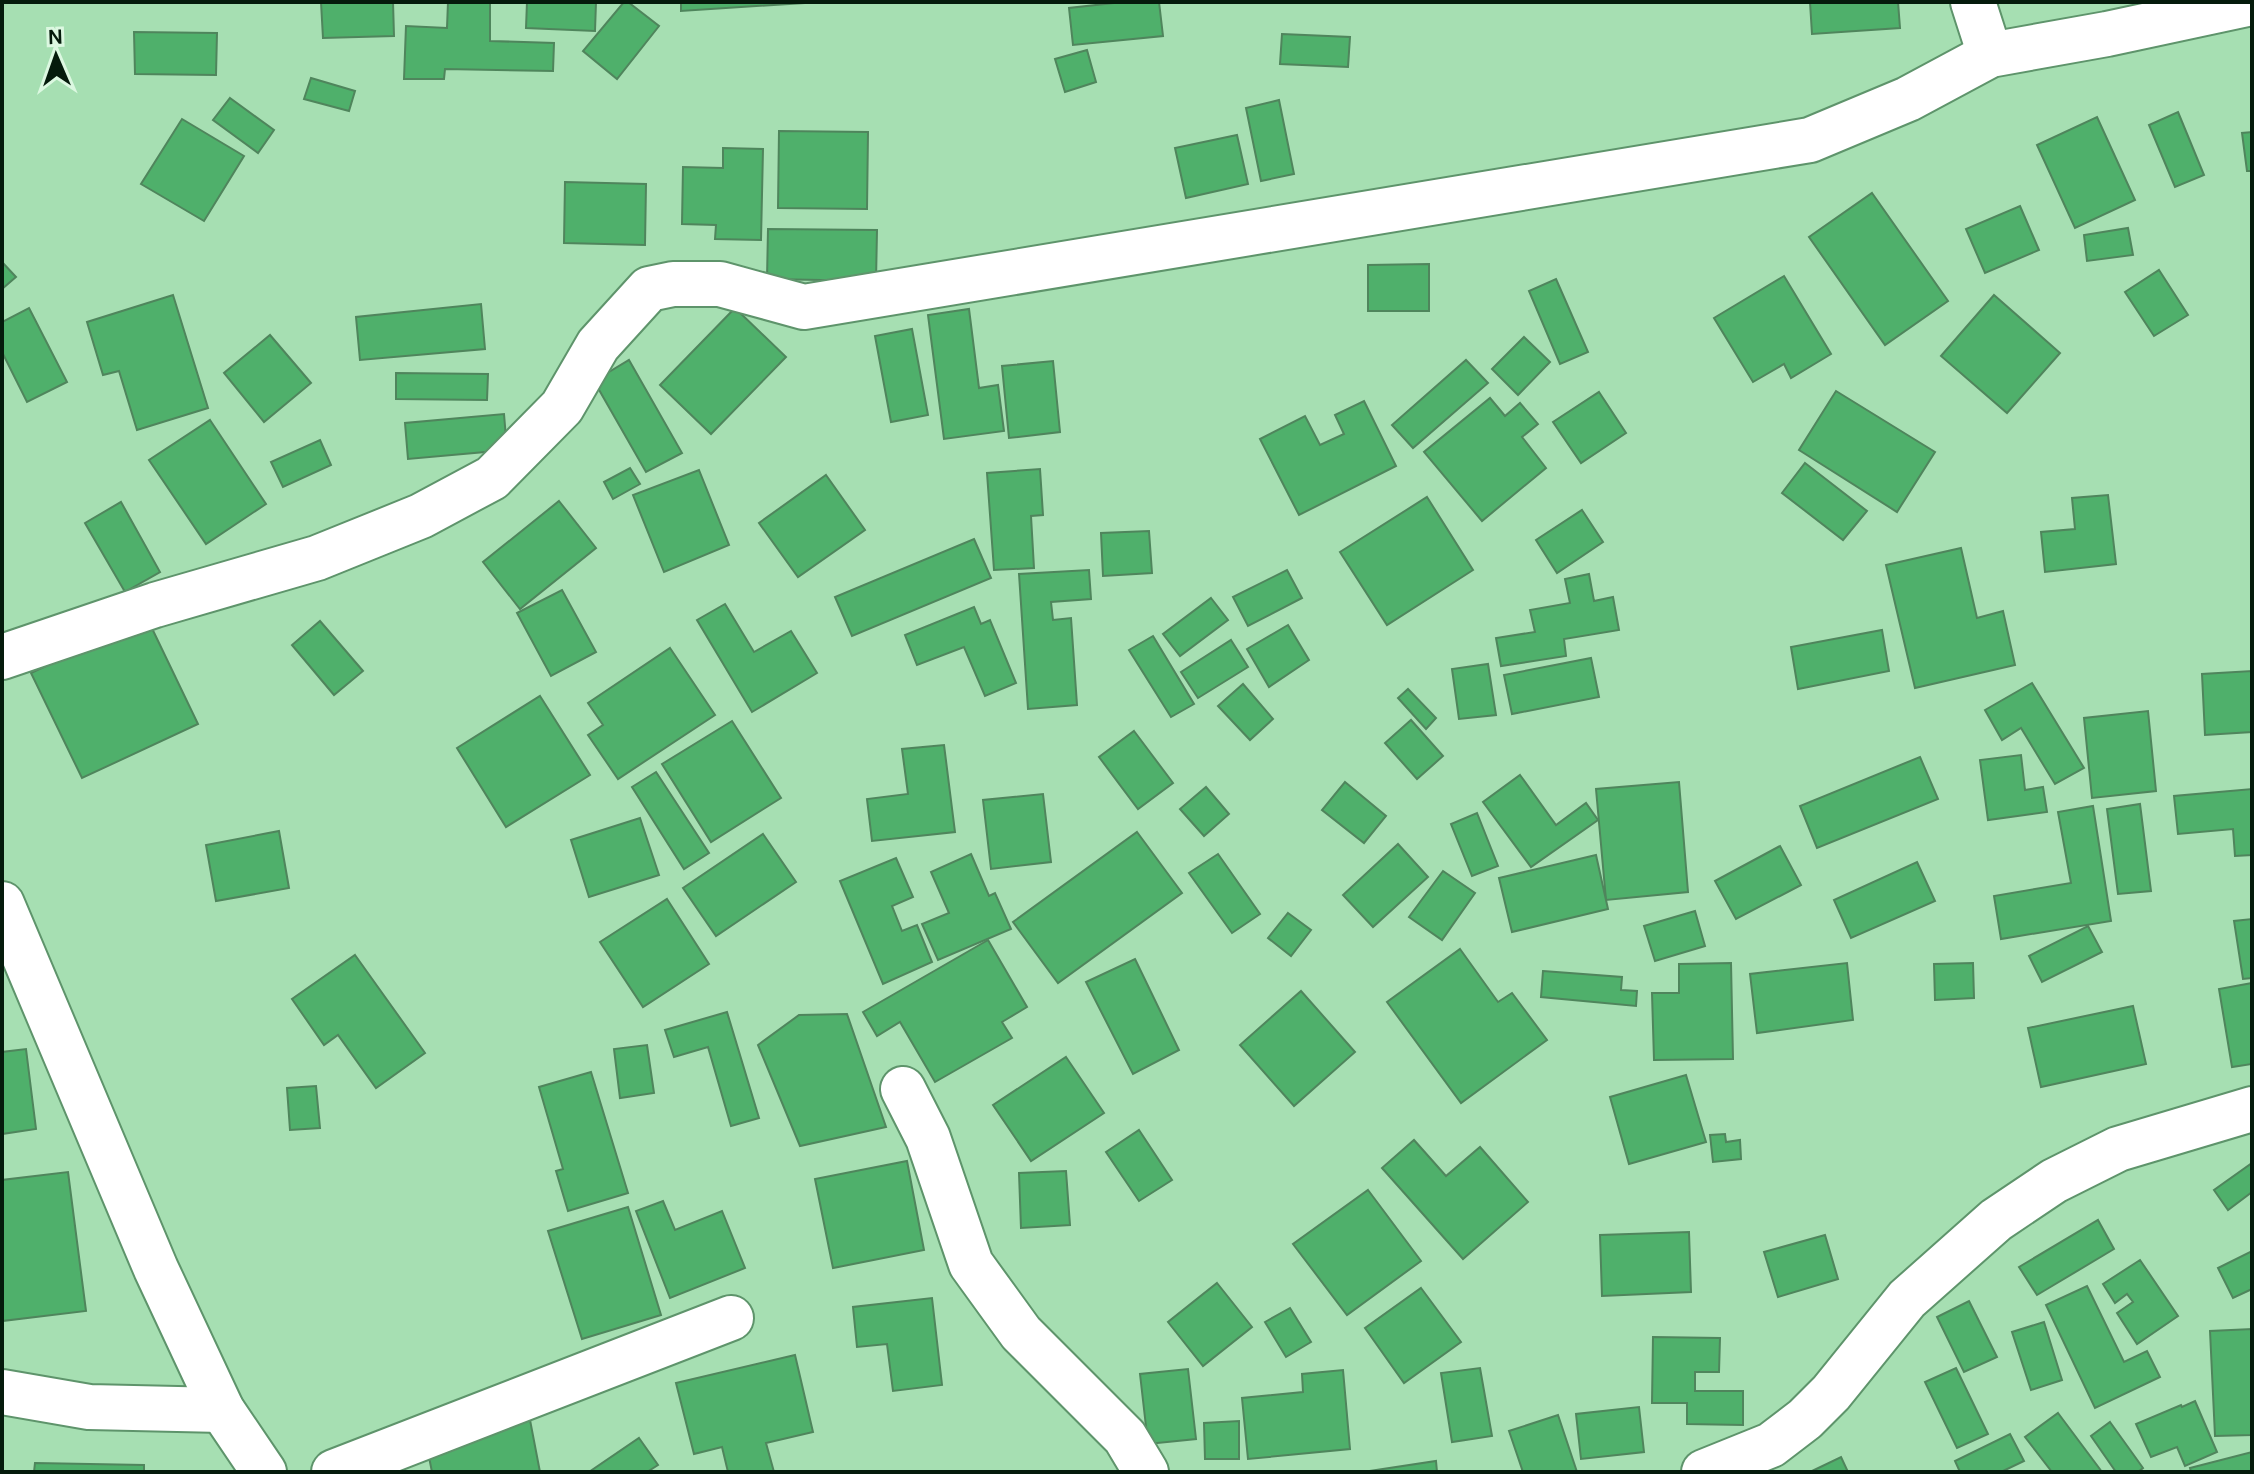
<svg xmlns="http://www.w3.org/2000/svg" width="2254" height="1474" viewBox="0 0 2254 1474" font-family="Karla,sans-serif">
<rect width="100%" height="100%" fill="#a6dfb2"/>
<g fill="#4fb06b" stroke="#4f855c" stroke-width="2">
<polygon points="321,2 393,2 394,36 323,38"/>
<polygon points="448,2 490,2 490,41 554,43 553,71 445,69 444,79 404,79 406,26 447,28"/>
<polygon points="527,2 596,2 595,31 526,28"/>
<polygon points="624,2 628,2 659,26 617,79 583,51"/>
<polygon points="681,2 804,2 804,3 681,11"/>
<polygon points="1123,2 1159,2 1163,36 1073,45 1069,8"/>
<polygon points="1810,2 1898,2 1900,28 1812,34"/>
<polygon points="134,32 217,33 216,75 135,74"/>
<polygon points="1282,34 1350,37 1348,67 1280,64"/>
<polygon points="1087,50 1096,82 1065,92 1055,59"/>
<polygon points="311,78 355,91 349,111 304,99"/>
<polygon points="230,98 274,130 258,153 213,120"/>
<polygon points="1279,100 1294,174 1261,181 1246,108"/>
<polygon points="2178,112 2204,175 2175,187 2149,125"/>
<polygon points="2097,117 2135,200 2075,228 2037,145"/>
<polygon points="182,119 244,156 204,221 141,184"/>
<polygon points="779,131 868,132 867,209 778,208"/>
<polygon points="2252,132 2252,171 2247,171 2242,133"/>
<polygon points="1237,135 1248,184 1186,198 1175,148"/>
<polygon points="723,148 763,149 761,240 715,239 716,225 682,224 683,167 723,168"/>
<polygon points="565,182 646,184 645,245 564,243"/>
<polygon points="1872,193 1948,301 1885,345 1809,237"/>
<polygon points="2020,206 2039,250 1985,273 1966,229"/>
<polygon points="2128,228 2133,255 2087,261 2084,235"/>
<polygon points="768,229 877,230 876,281 767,279"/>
<polygon points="2,262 16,277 2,289"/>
<polygon points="1429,264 1429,311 1368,311 1368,265"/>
<polygon points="2159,270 2188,315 2154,336 2125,292"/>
<polygon points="1784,276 1831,354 1791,378 1784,364 1753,382 1714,318"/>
<polygon points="1556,279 1588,352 1560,364 1529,291"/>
<polygon points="173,295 208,408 137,430 119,371 103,375 87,322"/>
<polygon points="1994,295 2060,353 2007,413 1941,356"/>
<polygon points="481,304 485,349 360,360 356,317"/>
<polygon points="29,308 67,382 27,402 2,352 2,322"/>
<polygon points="735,308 786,357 711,434 660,385"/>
<polygon points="969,309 979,388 998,385 1004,431 944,439 928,315"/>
<polygon points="912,329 928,415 891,422 875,336"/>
<polygon points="270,335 311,383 264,422 224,373"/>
<polygon points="1524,337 1550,362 1518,395 1492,369"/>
<polygon points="629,360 682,453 646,472 594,381"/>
<polygon points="1466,360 1488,383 1413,448 1392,425"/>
<polygon points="1053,361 1060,432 1009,438 1002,366"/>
<polygon points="396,373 488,374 487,400 396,399"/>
<polygon points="1836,391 1935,452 1897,512 1799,450"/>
<polygon points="1599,392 1626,433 1581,463 1553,422"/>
<polygon points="1490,398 1505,416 1520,403 1538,424 1522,437 1546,468 1482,521 1424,452"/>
<polygon points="1364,401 1396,466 1299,515 1260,439 1305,416 1320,445 1344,434 1335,415"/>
<polygon points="504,414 507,450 408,459 405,423"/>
<polygon points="210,420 266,504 206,544 149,460"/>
<polygon points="320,440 331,465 283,487 271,462"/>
<polygon points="1805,463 1867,511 1843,540 1782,493"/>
<polygon points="630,468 640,484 613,499 604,482"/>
<polygon points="1040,469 1043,515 1031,516 1034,568 994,570 987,473"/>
<polygon points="699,470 729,545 664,572 633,495"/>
<polygon points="826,475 865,530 798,577 759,523"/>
<polygon points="2108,495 2116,564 2045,572 2041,532 2075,529 2072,498"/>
<polygon points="1427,497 1473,570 1387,625 1340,552"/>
<polygon points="559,501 596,548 520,609 483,562"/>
<polygon points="121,502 160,572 125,592 85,523"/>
<polygon points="1582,510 1603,542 1557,573 1536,540"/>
<polygon points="1149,531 1152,573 1103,576 1101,533"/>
<polygon points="974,539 991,578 852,636 835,597"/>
<polygon points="1961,548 1977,618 2003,611 2015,665 1915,688 1886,565"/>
<polygon points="1089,570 1091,599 1051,602 1053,620 1071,618 1077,705 1028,709 1019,574"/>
<polygon points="1287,570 1302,598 1248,626 1233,597"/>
<polygon points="1589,574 1594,601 1613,597 1619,630 1564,639 1566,656 1501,666 1496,638 1535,632 1530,610 1570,603 1565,579"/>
<polygon points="562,590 596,652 551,676 517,613"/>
<polygon points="1211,598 1228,620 1180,656 1163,634"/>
<polygon points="725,604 754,652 791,631 817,673 752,712 697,620"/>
<polygon points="974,607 981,624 990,620 1016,683 985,696 964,647 917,665 905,635"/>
<polygon points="147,618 198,724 82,778 31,673"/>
<polygon points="320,621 363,671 334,695 292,645"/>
<polygon points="1288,625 1309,660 1269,687 1247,649"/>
<polygon points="1882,630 1889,671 1798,689 1791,647"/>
<polygon points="1153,636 1194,704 1171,717 1129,650"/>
<polygon points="1231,640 1248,667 1198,698 1181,672"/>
<polygon points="670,648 715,715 618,779 588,735 603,725 588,703"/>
<polygon points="1591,658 1599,697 1512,714 1504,675"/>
<polygon points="1488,664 1496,715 1459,719 1452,669"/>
<polygon points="2252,671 2252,732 2205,735 2202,674"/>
<polygon points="2032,683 2084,768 2055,784 2021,728 2002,740 1985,710"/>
<polygon points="1243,684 1273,719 1250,740 1218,706"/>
<polygon points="1408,689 1436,718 1426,729 1398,698"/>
<polygon points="540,696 590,775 506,827 457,748"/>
<polygon points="2148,711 2156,791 2092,798 2084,718"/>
<polygon points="1411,720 1443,756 1417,779 1385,743"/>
<polygon points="732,721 781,798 711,842 662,764"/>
<polygon points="1134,731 1173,783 1138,809 1099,757"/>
<polygon points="944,745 955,832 872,841 867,799 908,794 902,749"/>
<polygon points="2021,755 2025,790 2043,787 2047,812 1988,820 1980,760"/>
<polygon points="1920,757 1938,799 1817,848 1800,806"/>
<polygon points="656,772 709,853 684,869 632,787"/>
<polygon points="1520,775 1556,825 1586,803 1598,820 1531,867 1483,802"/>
<polygon points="1345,782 1386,816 1364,843 1322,810"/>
<polygon points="1679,782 1688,892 1606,900 1596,789"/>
<polygon points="1206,787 1229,814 1204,836 1180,809"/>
<polygon points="2252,789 2252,855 2235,856 2233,829 2178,834 2174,796"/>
<polygon points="1043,794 1051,862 991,869 983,800"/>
<polygon points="2140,804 2151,891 2118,894 2107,809"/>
<polygon points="2093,806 2111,921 2001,939 1994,896 2071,883 2058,812"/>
<polygon points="1477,813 1498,866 1472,876 1451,824"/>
<polygon points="640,818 659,875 589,897 571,840"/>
<polygon points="279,831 289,888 216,901 206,845"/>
<polygon points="1137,832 1182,893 1058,983 1013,922"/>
<polygon points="763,834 796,882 716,936 683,888"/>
<polygon points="1398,844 1428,877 1373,927 1343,895"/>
<polygon points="1780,846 1801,885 1736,919 1715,881"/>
<polygon points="971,854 989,896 995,893 1011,929 938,960 922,924 949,913 931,872"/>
<polygon points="1218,854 1260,914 1232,933 1189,873"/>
<polygon points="1596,855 1608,909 1512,932 1499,878"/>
<polygon points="896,858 913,897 892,906 902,931 917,925 932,962 883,984 840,881"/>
<polygon points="1917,862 1935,901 1851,938 1834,900"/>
<polygon points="1443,871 1475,893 1442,940 1409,917"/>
<polygon points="667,899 709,964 643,1007 600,942"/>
<polygon points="1695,911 1705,946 1655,961 1644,926"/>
<polygon points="1288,913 1311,930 1291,956 1268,938"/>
<polygon points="2252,919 2252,978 2243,979 2234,921"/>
<polygon points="2088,926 2102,952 2042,982 2029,956"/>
<polygon points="988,940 1027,1007 1002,1022 1012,1038 935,1082 900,1022 877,1036 863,1012"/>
<polygon points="1460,949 1498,1002 1512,993 1547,1040 1461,1103 1387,1002"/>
<polygon points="355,955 425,1053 376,1088 338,1035 324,1045 292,999"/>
<polygon points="1135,959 1179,1050 1133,1074 1086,982"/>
<polygon points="1731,963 1733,1059 1654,1060 1652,993 1679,993 1679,964"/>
<polygon points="1847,963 1853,1020 1757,1033 1750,974"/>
<polygon points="1973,963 1974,998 1935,1000 1934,964"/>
<polygon points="1543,971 1622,977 1621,990 1637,991 1636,1006 1541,997"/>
<polygon points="2252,983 2252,1064 2232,1067 2219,989"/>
<polygon points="1301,991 1355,1052 1294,1106 1240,1045"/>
<polygon points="2133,1006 2146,1064 2041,1087 2028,1028"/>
<polygon points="727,1012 759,1118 731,1126 708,1047 674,1057 665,1030"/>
<polygon points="847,1014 886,1127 800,1146 758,1045 799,1015"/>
<polygon points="647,1045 654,1093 620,1098 614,1049"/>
<polygon points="26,1049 36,1129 2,1134 2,1052"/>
<polygon points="1066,1057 1104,1113 1031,1161 993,1105"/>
<polygon points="591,1072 628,1193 568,1211 556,1171 563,1169 539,1087"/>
<polygon points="1686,1075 1706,1142 1629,1164 1610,1097"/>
<polygon points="316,1086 320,1128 290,1130 287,1088"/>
<polygon points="1139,1130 1172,1180 1139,1201 1106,1152"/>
<polygon points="1725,1134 1726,1142 1740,1140 1741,1159 1713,1162 1710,1135"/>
<polygon points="1414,1140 1446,1176 1480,1147 1528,1202 1463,1259 1382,1168"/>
<polygon points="907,1161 924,1250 833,1268 815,1179"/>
<polygon points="2252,1163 2252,1192 2228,1210 2214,1190"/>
<polygon points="1066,1171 1070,1225 1021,1228 1019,1173"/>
<polygon points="68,1172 86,1311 2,1321 2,1180"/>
<polygon points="1368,1190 1421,1261 1347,1315 1293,1244"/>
<polygon points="663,1201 675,1230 722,1211 745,1268 670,1298 636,1211"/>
<polygon points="628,1207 661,1315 582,1339 548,1231"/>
<polygon points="2098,1220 2114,1249 2037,1295 2019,1267"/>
<polygon points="1689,1232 1691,1292 1602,1296 1600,1235"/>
<polygon points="1825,1235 1838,1279 1778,1297 1764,1252"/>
<polygon points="2252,1251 2252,1289 2233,1298 2218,1268"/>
<polygon points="2140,1260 2178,1316 2137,1344 2117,1313 2133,1302 2127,1294 2115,1303 2103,1284"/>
<polygon points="1217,1283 1252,1327 1203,1366 1168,1322"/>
<polygon points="2087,1286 2124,1362 2147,1351 2160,1377 2095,1408 2046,1305"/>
<polygon points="1421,1288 1461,1342 1404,1383 1365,1328"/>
<polygon points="932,1298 942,1385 893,1391 887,1344 857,1347 853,1307"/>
<polygon points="1969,1301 1997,1357 1964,1372 1937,1317"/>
<polygon points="1290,1308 1311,1342 1286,1357 1265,1322"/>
<polygon points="2044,1322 2062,1380 2031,1390 2012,1332"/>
<polygon points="2252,1329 2252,1435 2215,1436 2210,1331"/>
<polygon points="1653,1337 1720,1338 1719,1372 1695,1372 1695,1391 1743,1391 1743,1425 1687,1424 1687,1403 1652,1403"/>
<polygon points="795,1355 813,1432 766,1443 774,1472 728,1472 722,1447 694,1454 676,1383"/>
<polygon points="1480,1368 1492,1436 1452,1442 1441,1373"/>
<polygon points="1956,1368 1988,1434 1957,1448 1925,1382"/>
<polygon points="1188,1369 1196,1439 1148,1444 1140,1374"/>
<polygon points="1343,1370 1350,1449 1248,1459 1242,1398 1303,1392 1302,1374"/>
<polygon points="2195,1401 2217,1452 2185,1466 2177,1447 2151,1457 2136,1424 2181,1405 2182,1407"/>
<polygon points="1639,1407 1644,1452 1581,1459 1576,1414"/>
<polygon points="2058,1413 2102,1472 2052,1472 2025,1437"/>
<polygon points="1558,1415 1577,1472 1523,1472 1509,1431"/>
<polygon points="530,1420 540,1472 432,1472 426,1442"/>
<polygon points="1239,1421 1239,1459 1205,1459 1204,1423"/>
<polygon points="2110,1422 2143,1468 2138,1472 2116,1472 2091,1436"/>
<polygon points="2010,1434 2024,1461 2001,1472 1960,1472 1955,1461"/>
<polygon points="639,1438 658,1465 647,1472 589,1472"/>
<polygon points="2252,1452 2252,1472 2191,1472 2190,1468"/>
<polygon points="1841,1457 1848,1472 1810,1472"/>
<polygon points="1436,1461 1437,1472 1363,1472"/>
<polygon points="35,1463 144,1465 144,1472 34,1472"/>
</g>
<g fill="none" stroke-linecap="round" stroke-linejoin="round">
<g stroke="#5e946b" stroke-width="48">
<g id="minor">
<polyline points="1973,2 1990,55"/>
<polyline points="2,657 155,605 317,558 421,516 492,478 562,407 598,345 649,289 673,284 720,284 804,307 1810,140 1908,99 1990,55 2107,34 2252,3"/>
<polyline points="2,904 156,1269 222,1410 264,1472"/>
<polyline points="903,1089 928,1138 971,1264 1021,1333 1125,1437 1146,1472"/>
<polyline points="2,1392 89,1407 222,1410"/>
<polyline points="334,1472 731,1318"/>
<polyline points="1704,1472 1771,1445 1805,1419 1831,1393 1907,1299 1996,1220 2054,1181 2118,1149 2252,1109"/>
</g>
</g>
<use href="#minor" stroke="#fff" stroke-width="44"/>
</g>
<rect width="2254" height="1474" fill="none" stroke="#051b0c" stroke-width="8"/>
<g transform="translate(56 56) rotate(358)" stroke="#dcf8e1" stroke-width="6" paint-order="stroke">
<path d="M0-6L14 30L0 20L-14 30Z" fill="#051b0c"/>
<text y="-12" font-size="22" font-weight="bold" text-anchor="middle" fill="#051b0c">N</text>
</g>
</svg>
